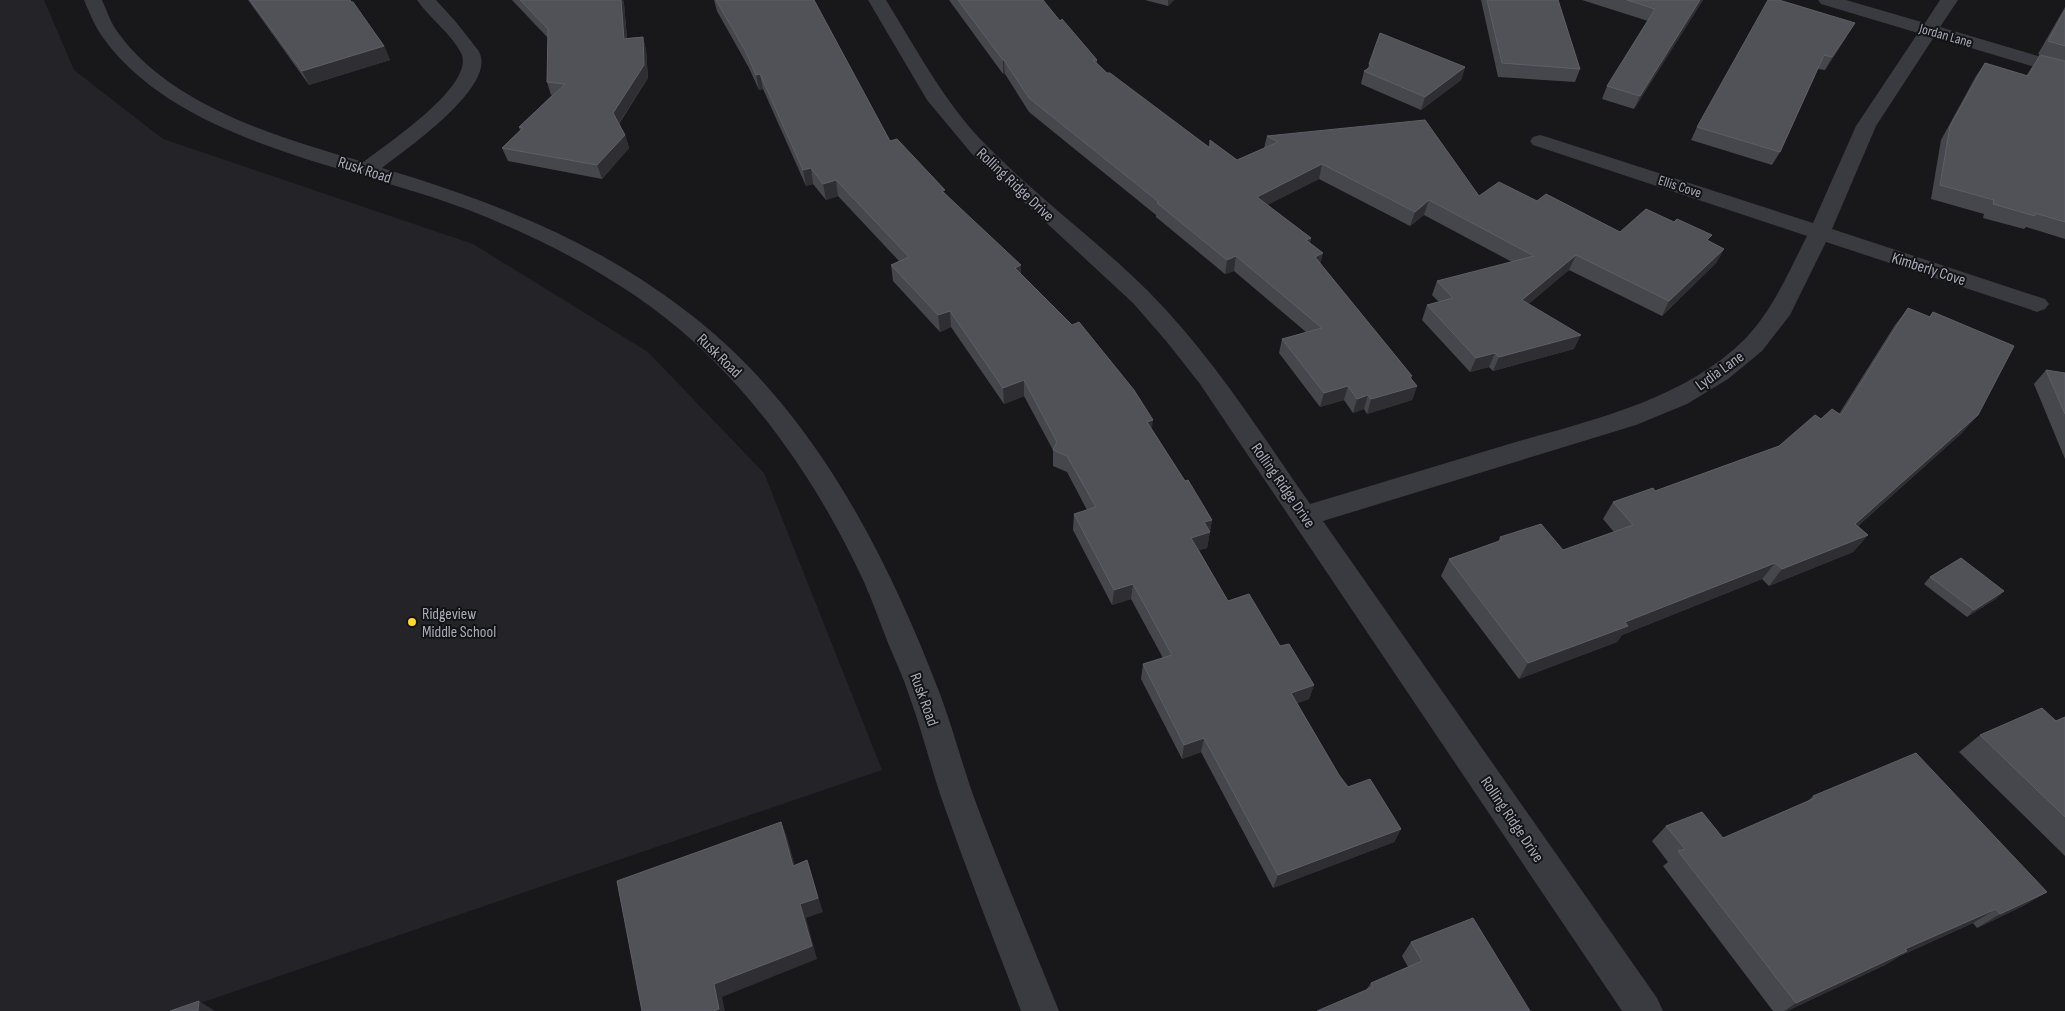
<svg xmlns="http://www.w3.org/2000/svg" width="2065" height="1011" viewBox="0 0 2065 1011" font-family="'Sofia Sans Condensed',sans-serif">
<rect width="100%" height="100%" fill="#18171a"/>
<polygon fill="#242327" points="0,0 44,0 74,70 163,139 473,244 648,352 764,473 882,770 177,1011 0,1011"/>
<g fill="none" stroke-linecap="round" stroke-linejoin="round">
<g fill="#3a3a41" fill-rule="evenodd">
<path d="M84,0H102C107,11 111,24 119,34C173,107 280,138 364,162C385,145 477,85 461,53C451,33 430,19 417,0H436L456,22L478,50C501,84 405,150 382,168C489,200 593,240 682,308C809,402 885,550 940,694C952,726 961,760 972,792C999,866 1030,938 1059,1011H1021C994,940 966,869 941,797C930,764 922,731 910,698C904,679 896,662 888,643C880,623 873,602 864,582C823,493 766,408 694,342C629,283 548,241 466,209C351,165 181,144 104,39C95,27 90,14 84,0Z"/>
<path d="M868,0H886C917,50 945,104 987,146C1038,198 1098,241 1150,293C1212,356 1260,432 1310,504C1377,484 1443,464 1509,444C1591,420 1682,401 1745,339C1773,310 1789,271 1807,236L1533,145L1530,141L1533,137L1540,135L1547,137L1813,223L1856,126L1918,33L1821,4L1818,0H1846L1925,23L1940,0H1958L1940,27L2065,64V76L1934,37L1876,126L1832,229L2045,299L2049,304L2045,309L2037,312L2029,309L1826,242L1790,315L1762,351L1728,379L1687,404L1636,425L1323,521L1657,998L1663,1011H1622L1200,384L1167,342L1133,303L972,154L927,100Z"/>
</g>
</g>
<g fill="#46474c">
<polygon points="248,0 350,0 384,46 390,60 309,85"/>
<polygon points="512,0 623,0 624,4 627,38 643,37 646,50 648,78 619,124 625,135 629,148 602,179 508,161 502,148 520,130 519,127 552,95 551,95 547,82 548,38"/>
<polygon points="714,0 814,0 890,141 945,193 1021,274 1152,429 1185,481 1212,520 1207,548 1199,550 1228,601 1280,646 1314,685 1309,699 1297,703 1339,775 1348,787 1401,829 1394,842 1273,888 1201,752 1182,759 1141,679 1143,664 1163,658 1131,599 1112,605 1073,530 1074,514 1087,510 1067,472 1053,466 1053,450 1024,396 1004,404 951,327 940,332 893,281 891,265 899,261 838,196 826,200 813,184 806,186 763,89 759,90 749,68 717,11"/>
<polygon points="949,0 1043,0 1060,21 1097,60 1097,63 1107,73 1209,147 1210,140 1237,160 1264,148 1267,136 1479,196 1537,201 1620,232 1708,241 1724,249 1716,263 1662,316 1569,270 1528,304 1574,349 1493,371 1489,367 1470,372 1422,320 1427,305 1439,302 1432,295 1437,281 1512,262 1424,215 1410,226 1319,179 1267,205 1311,238 1310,243 1320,264 1412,376 1411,379 1417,386 1412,400 1367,414 1364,409 1353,413 1344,400 1320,407 1279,353 1282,339 1306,332 1234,271 1225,274 1156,217 1156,215 1029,112 1005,74 1003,74"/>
<polygon points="1145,0 1174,0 1168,6"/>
<polygon points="1481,0 1558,0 1580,69 1575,82 1498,77"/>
<polygon points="1582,0 1703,0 1634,109 1602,99 1607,86 1648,21"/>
<polygon points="2065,7 2065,239 2026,227 2024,229 1983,218 1984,214 1931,199 1941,140 1976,76 1985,63 2026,76 2040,55 2038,54"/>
<polygon points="1847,36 1825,70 1818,69 1780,152 1772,165 1691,140 1697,127"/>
<polygon points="1369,64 1465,67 1461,80 1421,110 1361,84 1364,71 1368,68"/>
<polygon points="1908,308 1929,317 1933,312 1963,432 1858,526 1868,535 1853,552 1769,586 1762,579 1622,635 1617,642 1519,679 1441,576 1449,559 1498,542 1500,537 1563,550 1614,532 1603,519 1613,502 1655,491 1779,446 1821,419 1839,414 1895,325"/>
<polygon points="2046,370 2065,373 2065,459 2034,384"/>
<polygon points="1930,577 1997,598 1967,617 1924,584"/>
<polygon points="2065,717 2065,856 1959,752 1980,735 2056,721"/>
<polygon points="1813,796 2047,892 2023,906 1977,928 1973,923 1900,956 1885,965 1787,1011 1773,1011 1663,866 1668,862 1652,841 1666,826 1723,838 1808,801"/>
<polygon points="1411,942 1530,1011 1366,990 1371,983 1408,967 1402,956"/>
</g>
<g fill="#2f2f33">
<polygon points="621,0 623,0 624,4 628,52 624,39"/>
<polygon points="1168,0 1174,0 1168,6"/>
<polygon points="1700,0 1703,0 1634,109 1640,96"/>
<polygon points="1855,23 1847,36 1825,70 1832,57"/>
<polygon points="643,37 646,50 648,78 617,126 613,113"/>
<polygon points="384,46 390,60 309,85 302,71"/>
<polygon points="1003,60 1004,60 1005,74 1003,74"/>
<polygon points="1465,67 1461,80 1421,110 1425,97"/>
<polygon points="760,74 763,89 759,90 756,75"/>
<polygon points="625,135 629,148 602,179 597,165"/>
<polygon points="1322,164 1319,179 1255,211 1257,197"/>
<polygon points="811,168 813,184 806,186 803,170"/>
<polygon points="836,180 838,196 826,200 823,184"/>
<polygon points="1429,200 1424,215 1410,226 1415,212"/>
<polygon points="1311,238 1308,252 1306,240"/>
<polygon points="1724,249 1716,263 1662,316 1669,301"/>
<polygon points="1323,253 1320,267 1315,257"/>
<polygon points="1576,255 1569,270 1516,315 1522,300"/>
<polygon points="1236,256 1234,271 1225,274 1227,260"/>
<polygon points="1021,265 1021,281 1015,268"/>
<polygon points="950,311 951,327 940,332 938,315"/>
<polygon points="1581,335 1574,349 1493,371 1499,357"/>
<polygon points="1495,353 1489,367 1470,372 1476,358"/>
<polygon points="1409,376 1412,376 1407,389 1417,386 1412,400 1367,414 1371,399"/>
<polygon points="1024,380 1024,396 1004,404 1003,388"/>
<polygon points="1348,386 1344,400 1320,407 1324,393"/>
<polygon points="1368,395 1364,409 1353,413 1357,399"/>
<polygon points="1978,415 1963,432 1841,541 1855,524"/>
<polygon points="1153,420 1151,436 1147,422"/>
<polygon points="1212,520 1207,548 1189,553 1191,538 1204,522"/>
<polygon points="1868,535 1853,552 1769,586 1782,569"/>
<polygon points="1775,563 1762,579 1622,635 1617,642 1519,679 1528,663 1625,622"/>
<polygon points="1133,584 1131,599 1112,605 1114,590"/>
<polygon points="2004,591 1997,598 1967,617 1974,610"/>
<polygon points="1314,685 1309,699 1287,707 1291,693"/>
<polygon points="1204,738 1201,752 1182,759 1184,745"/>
<polygon points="781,822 787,837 799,880 793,866"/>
<polygon points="1401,829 1394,842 1273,888 1278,875"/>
<polygon points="807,860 823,912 806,918 817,959 722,997 725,1011 713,1011 714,984 800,904"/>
<polygon points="2047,892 2023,906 1977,928 2000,914"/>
<polygon points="1996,909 1973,923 1900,956 1885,965 1787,1011 1784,1011 1796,1003 1905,949"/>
<polygon points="199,1001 215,1011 198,1011"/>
</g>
<g fill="#515158" stroke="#5e5f67">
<polygon points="250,0 350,0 351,2 353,2 384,46 302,71"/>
<polygon points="520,0 621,0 624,39 643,37 644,65 613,113 625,135 597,165 502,148 523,128 519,127 565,84 547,82 548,29"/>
<polygon points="716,0 814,0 890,141 897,139 945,190 942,191 1021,265 1015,268 1072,325 1079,322 1134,390 1153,420 1147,422 1185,481 1188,480 1212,520 1204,522 1210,532 1191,538 1228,601 1249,594 1280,646 1289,644 1314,685 1291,693 1339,775 1348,787 1370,779 1401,829 1278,875 1204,738 1184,745 1143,664 1172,655 1133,584 1114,590 1074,514 1096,507 1067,456 1053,450 1057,442 1024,380 1003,388 950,311 938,315 891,265 909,257 836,180 823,184 811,168 803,170 760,74 756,75 746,52"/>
<polygon points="958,0 1043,0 1060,21 1062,19 1097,60 1093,60 1107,73 1110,73 1210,148 1210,140 1237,160 1278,142 1267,136 1425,120 1479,196 1499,182 1537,201 1546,194 1620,232 1646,209 1674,222 1677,219 1712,235 1707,240 1724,249 1669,301 1576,255 1522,300 1581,335 1499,357 1495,353 1476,358 1427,305 1453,298 1437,281 1534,256 1429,200 1415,212 1322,164 1257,197 1311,238 1306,240 1323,253 1315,257 1412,376 1409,376 1417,386 1371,399 1368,395 1357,399 1348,386 1324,393 1282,339 1322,328 1236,256 1227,260 1157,203 1159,202 1029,98 1004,60 1003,60"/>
<polygon points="1487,0 1558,0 1580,69 1502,63"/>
<polygon points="1627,0 1700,0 1640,96 1607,86 1655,9"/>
<polygon points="1768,0 1779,0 1855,23 1832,57 1824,55 1780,152 1697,127"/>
<polygon points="2065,10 2065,46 2048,41"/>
<polygon points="1380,33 1465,67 1425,97 1364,71 1372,66 1369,64"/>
<polygon points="2040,55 2065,61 2065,222 2035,213 2035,216 1993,204 1994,200 1940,185 1950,126 1985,63 2028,76"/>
<polygon points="1908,308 1930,317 1933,312 2014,346 1978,415 1855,524 1868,535 1782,569 1775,563 1625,622 1628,626 1528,663 1449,559 1502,540 1500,537 1541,524 1563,550 1633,525 1613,502 1653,488 1655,491 1779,446 1815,415 1821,419 1832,409 1841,415"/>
<polygon points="2046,370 2065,373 2065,414"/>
<polygon points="1961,558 2004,591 1974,610 1930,577"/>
<polygon points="2042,708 2056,721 2065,717 2065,817 1980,735"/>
<polygon points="1916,753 2047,892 2000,914 1996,909 1905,949 1907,951 1796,1003 1678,851 1685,849 1666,826 1702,812 1723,838 1815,798 1813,796"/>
<polygon points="781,822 793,866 807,860 818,898 800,904 812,946 714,984 719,1009 713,1011 642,1011 617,881"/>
<polygon points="1473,918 1530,1011 1317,1011 1373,987 1371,983 1422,961 1411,942"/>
<polygon points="199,1001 198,1011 170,1011"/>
</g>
<circle fill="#ffd92a" stroke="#131215" stroke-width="2" cx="412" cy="622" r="5"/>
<g text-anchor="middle" stroke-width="4" stroke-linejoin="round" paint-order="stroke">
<g font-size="14" fill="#a8abba" stroke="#131215">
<text transform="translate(1946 35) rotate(16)" y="5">Jordan Lane</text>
<text transform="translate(1680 186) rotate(18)" y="5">Ellis Cove</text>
</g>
<g font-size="16" fill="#a8abba" stroke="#131215">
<text transform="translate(365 169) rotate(18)" y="6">Rusk Road</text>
<text transform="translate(1016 184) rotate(43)" y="6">Rolling Ridge Drive</text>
<text transform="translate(1929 268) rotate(18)" y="6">Kimberly Cove</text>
<text transform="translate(720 355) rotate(44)" y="6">Rusk Road</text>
<text transform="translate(1719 370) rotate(-36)" y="6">Lydia Lane</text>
<text transform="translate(1284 485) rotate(55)" y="6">Rolling Ridge Drive</text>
<text transform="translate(925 699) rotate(70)" y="6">Rusk Road</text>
<text transform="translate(1513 819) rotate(56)" y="6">Rolling Ridge Drive</text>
</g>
<g font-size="16" fill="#a8abba" stroke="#131215" text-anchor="start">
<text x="422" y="619">Ridgeview<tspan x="422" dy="18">Middle School</tspan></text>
</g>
</g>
</svg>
